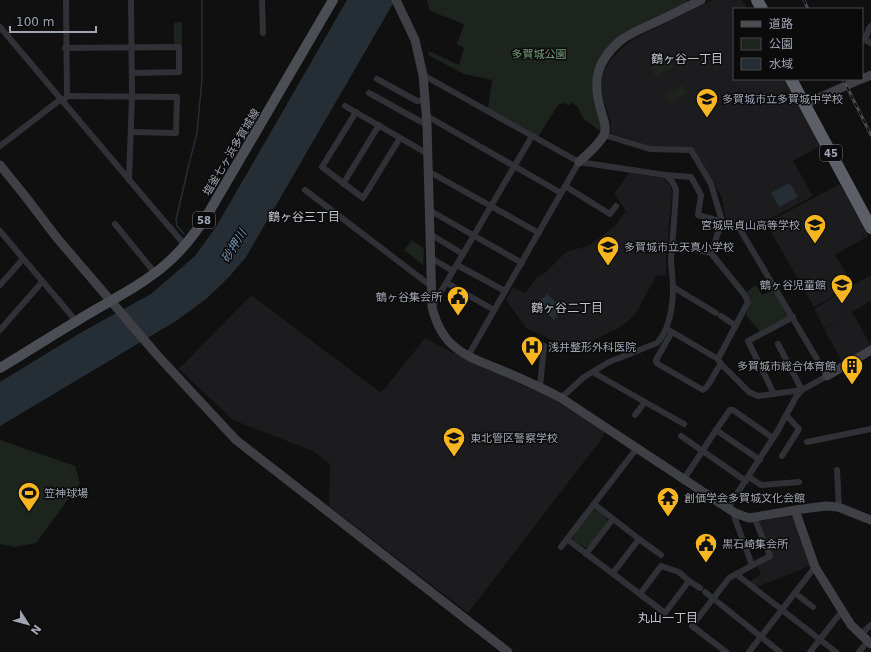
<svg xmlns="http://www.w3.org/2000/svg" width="871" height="652" viewBox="0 0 871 652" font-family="'DejaVu Sans','Noto Sans JP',sans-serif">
<rect width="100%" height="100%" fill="#101011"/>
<g fill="#1c1c1e">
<polygon points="712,0 742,0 747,9 734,9 734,79 784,79 820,146 793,161 813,196 747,231 741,224 726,220 722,197 692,149 654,148 611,133 611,123 603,98 601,85 603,73 609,62 621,49 632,40"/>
<polygon points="629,173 663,178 669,184 672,191 666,260 666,275 656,276 635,315 619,328 569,352 552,340 526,328 506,300 513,287 525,293 538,276 545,273 566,252 590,245 614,227 626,211 614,194"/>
<polygon points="840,184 868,236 835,255 853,285 871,275 871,301 852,312 871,346 843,363 824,329 849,313 824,328 814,309 852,286 814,307 766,223"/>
<polygon points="251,295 381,393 425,338 467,360 550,397 605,431 603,437 468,613 329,506 330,464 313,451 233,420 179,369"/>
<polygon points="788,516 797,520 812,565 757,587 749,582 761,574 757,565 771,557 760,523 760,521"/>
</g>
<g fill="#1c241d">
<polygon points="427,0 687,0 688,3 643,25 597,64 601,132 583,118 578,107 571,102 569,106 564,103 558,105 538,137 488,109 492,80 464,74 428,55 429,51 459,65 464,48 457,44 464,24 430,11"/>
<polygon points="182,22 182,44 174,44 174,23"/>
<polygon points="668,57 673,67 655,76 650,67"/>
<polygon points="683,85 687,93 669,103 665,95"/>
<polygon points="412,240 424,249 423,265 404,250"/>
<polygon points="756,285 762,295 773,290 789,317 760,332 746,315 750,302 745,293"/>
<polygon points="0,440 75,466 80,483 36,543 15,547 0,544"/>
<polygon points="596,509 607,518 607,522 588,547 584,547 573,539 573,535 592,510"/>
</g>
<g fill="#262e35">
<polygon points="347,0 395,0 246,257 229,277 206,299 176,321 0,426 0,382 82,332 151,294 195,256 216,227"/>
<polygon points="790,183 798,197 779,207 771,193"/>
<polygon points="547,294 563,309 554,320 537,304"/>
</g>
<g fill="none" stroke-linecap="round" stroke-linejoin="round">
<polyline stroke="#262e35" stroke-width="1.5" points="184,234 177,226 176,220 189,164 197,133 202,79 202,0"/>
<g stroke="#303136" stroke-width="6">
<polyline points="262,0 263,33"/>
<polyline points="871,26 869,28 865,40 871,43"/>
<polyline points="0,27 159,215 185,245"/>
<polyline points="65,48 179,47 179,72 132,73"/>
<path d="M423,75L579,162L665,175C671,179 674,183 676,190C675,212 673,235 671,257C671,268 673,278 673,288C673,306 669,331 657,343L609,362L584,377L561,398"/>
<polyline points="377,79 417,101 425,100"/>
<polyline points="369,93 427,125"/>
<polyline points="67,96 177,97 176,133 132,132"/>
<polyline points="64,100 67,96 66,0"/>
<polyline points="345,106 428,154"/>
<polyline points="356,112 322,167 363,198 400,138"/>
<polyline points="427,116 561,193"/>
<polyline points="604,135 650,149 691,150 711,184 722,221 711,253"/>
<polyline points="0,146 61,99"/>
<polyline points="428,171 539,233"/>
<polyline points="666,175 691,177 701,195 698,215 738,226 827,376 802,390 796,397 777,432 727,509"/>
<polyline points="129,180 132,96 131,0"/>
<polyline points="343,184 379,125"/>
<polyline points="565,186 610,214 616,206"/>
<polyline points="305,190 431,286"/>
<polyline points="429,210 522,263"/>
<polyline points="115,224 155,273"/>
<polyline points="0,231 76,321"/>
<polyline points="430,234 463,254"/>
<polyline points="673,244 711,253 744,294 748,302 718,359"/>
<polyline points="431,258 453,271"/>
<polyline points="457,265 505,291"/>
<polyline points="447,283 494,310"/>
<polyline points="0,285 23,259"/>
<polyline points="673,287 716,313"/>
<polyline points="432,307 532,136"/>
<polyline points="721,316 736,326"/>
<polyline points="667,329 718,359 721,364 749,392 758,396 802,390 778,344"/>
<polyline points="0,330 42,282"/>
<path d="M672,332L656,360V362L658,364L703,390C711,385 714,372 721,364"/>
<polyline points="468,356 579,162"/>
<polyline points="594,371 596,374 645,402 635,415"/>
<polyline points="540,387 544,346"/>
<polyline points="774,394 748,341 793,317"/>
<polyline points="645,402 684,424"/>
<polyline points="716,430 730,410 733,410 773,438"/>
<polyline points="681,436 746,481"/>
<polyline points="807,442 871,429"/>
<polyline points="637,448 567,539 665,613 689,581 679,572 661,566 640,594"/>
<polyline points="782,456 799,429 786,415"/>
<polyline points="837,470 839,508"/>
<polyline points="749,477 761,485 799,482"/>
<polyline points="684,479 716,430 760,460"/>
<polyline points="594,504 639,539 613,573"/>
<polyline points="735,513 734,516 752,565"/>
<polyline points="639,539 661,555"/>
<polyline points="561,547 567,539"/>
<polyline points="586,554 613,519"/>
<polyline points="736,574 836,652"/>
<polyline points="689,581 700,588"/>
<polyline points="705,592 780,652"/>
<polyline points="795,593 813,607"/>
<polyline points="861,634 871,625"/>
<polyline points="726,652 692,626 729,578 770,556 754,517"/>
<polyline points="749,652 815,567"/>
<polyline points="810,652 842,611"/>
<polyline points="859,652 868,641"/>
</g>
<g stroke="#3e4046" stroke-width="9">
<path d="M396,0L415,40L423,75L427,125L432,307C436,323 442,337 455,347C466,357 482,362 496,368C518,377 540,387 561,398L735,513L749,518L802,509L826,506L838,507L871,520"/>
<polyline points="862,79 871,75"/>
<polyline points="805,104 861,79"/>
<path d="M579,162C587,154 598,146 604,135C607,128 604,121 602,114C592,83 595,62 621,40C631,33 643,28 654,23C669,16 685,8 701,0"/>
<polyline points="0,165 25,196 57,238 158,356 236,440 508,652"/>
<polyline points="827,376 871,350"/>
<polyline points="795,510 815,567 851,625 871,644"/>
</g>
<path stroke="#4c4e55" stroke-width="10" d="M0,368C25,353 50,337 75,322C105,303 138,288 165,265C183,250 197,231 209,212L333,0"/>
<g stroke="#5c5f67" stroke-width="12">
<polyline points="757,0 762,9"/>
<polyline points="791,79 871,228"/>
</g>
<g stroke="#47494f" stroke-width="3">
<g id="rail">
<polyline points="804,0 808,9"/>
<polyline points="843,79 871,135"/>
</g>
</g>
<use href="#rail" stroke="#0b0b0c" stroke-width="1.5" stroke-dasharray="4.5" stroke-linecap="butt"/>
</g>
<defs>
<g id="school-pin" transform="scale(1.15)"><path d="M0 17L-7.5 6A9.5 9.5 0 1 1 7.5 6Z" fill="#f7b521" stroke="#0b0b0c"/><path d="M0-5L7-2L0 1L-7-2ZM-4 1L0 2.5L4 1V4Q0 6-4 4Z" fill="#111"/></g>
<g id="civic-pin" transform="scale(1.15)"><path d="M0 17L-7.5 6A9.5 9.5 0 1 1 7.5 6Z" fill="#f7b521" stroke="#0b0b0c"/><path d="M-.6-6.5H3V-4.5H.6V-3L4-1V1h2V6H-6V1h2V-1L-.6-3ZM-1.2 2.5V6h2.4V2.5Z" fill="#111"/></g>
<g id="hospital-pin" transform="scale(1.15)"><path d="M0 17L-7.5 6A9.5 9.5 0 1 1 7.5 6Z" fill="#f7b521" stroke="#0b0b0c"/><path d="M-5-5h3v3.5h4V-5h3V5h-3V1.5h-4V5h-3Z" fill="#111"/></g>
<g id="building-pin" transform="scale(1.15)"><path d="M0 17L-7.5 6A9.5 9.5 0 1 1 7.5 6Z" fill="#f7b521" stroke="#0b0b0c"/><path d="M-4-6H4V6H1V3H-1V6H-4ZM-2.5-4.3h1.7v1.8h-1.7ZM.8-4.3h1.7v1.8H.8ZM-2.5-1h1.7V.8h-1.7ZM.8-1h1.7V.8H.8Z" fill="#111"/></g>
<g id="stadium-pin" transform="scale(1.15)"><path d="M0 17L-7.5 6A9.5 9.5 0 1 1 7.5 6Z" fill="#f7b521" stroke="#0b0b0c"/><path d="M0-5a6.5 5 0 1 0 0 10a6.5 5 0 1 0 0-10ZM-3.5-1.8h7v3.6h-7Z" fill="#111"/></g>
<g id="temple-pin" transform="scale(1.15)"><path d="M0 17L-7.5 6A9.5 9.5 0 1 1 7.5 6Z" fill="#f7b521" stroke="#0b0b0c"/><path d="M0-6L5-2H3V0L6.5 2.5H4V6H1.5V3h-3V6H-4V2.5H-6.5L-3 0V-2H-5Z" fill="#111"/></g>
</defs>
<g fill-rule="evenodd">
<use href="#school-pin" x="707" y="99"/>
<use href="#school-pin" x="815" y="225"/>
<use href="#school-pin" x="608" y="247"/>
<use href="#school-pin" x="842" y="285"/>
<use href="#civic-pin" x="458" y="297"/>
<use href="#hospital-pin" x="532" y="347"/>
<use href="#building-pin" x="852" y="366"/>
<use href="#school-pin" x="454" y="438"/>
<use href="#stadium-pin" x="29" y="493"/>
<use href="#temple-pin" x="668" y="498"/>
<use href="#civic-pin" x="706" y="544"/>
</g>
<g text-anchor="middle" stroke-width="3" stroke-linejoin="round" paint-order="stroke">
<g fill="#0b0b0c" stroke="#737781" stroke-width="1">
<rect x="820" y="145" width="22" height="16" rx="3"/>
<rect x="193" y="212" width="22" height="16" rx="3"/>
</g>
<g font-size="10" font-weight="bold" fill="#a0a5b3">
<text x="831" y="157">45</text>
<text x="204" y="224">58</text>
</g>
<g font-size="11" fill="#769f7a" stroke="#0b0b0c">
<text x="539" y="58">多賀城公園</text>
</g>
<g font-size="11" fill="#a0a5b3" stroke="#0b0b0c" text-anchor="start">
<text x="722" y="103">多賀城市立多賀城中学校</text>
<text x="800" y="229" text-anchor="end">宮城県貞山高等学校</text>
<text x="624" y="251">多賀城市立天真小学校</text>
<text x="826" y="289" text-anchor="end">鶴ヶ谷児童館</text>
<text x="442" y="301" text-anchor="end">鶴ヶ谷集会所</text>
<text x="548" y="351">浅井整形外科医院</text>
<text x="836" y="370" text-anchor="end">多賀城市総合体育館</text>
<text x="470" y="442">東北管区警察学校</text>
<text x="44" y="497">笠神球場</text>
<text x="684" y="502">創価学会多賀城文化会館</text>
<text x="722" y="548">黒石崎集会所</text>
</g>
<g font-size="11" fill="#a0a5b3" stroke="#0b0b0c">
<text transform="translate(231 152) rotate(-59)" y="4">塩釜七ヶ浜多賀城線</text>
</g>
<g font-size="12" fill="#c1c4ce" stroke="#0b0b0c">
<text x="687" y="63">鶴ヶ谷一丁目</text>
<text x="304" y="221">鶴ヶ谷三丁目</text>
<text x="567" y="312">鶴ヶ谷二丁目</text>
<text x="668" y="622">丸山一丁目</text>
</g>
<g font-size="12" font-style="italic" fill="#7593b0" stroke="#0b0b0c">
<text transform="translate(234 246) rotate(-58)" y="4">砂押川</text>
</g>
</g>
<rect x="733" y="8" width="130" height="72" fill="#0b0b0c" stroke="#47494f"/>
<rect x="741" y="21" width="20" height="6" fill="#4c4e55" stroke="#47494f"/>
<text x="769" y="28" font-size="12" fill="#a0a5b3">道路</text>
<rect x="741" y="38" width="20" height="12" fill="#1c241d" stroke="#47494f"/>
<text x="769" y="48" font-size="12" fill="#a0a5b3">公園</text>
<rect x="741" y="58" width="20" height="12" fill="#262e35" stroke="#47494f"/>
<text x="769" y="68" font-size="12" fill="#a0a5b3">水域</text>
<g transform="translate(28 624) rotate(126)" stroke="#0b0b0c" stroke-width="3" paint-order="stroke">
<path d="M0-3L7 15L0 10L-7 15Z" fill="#a0a5b3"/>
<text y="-6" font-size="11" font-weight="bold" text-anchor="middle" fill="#a0a5b3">N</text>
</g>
<path d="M10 26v6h86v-6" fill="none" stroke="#a0a5b3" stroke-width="2"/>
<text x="16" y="26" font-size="12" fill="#a0a5b3" stroke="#0b0b0c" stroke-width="3" paint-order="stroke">100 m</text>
</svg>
